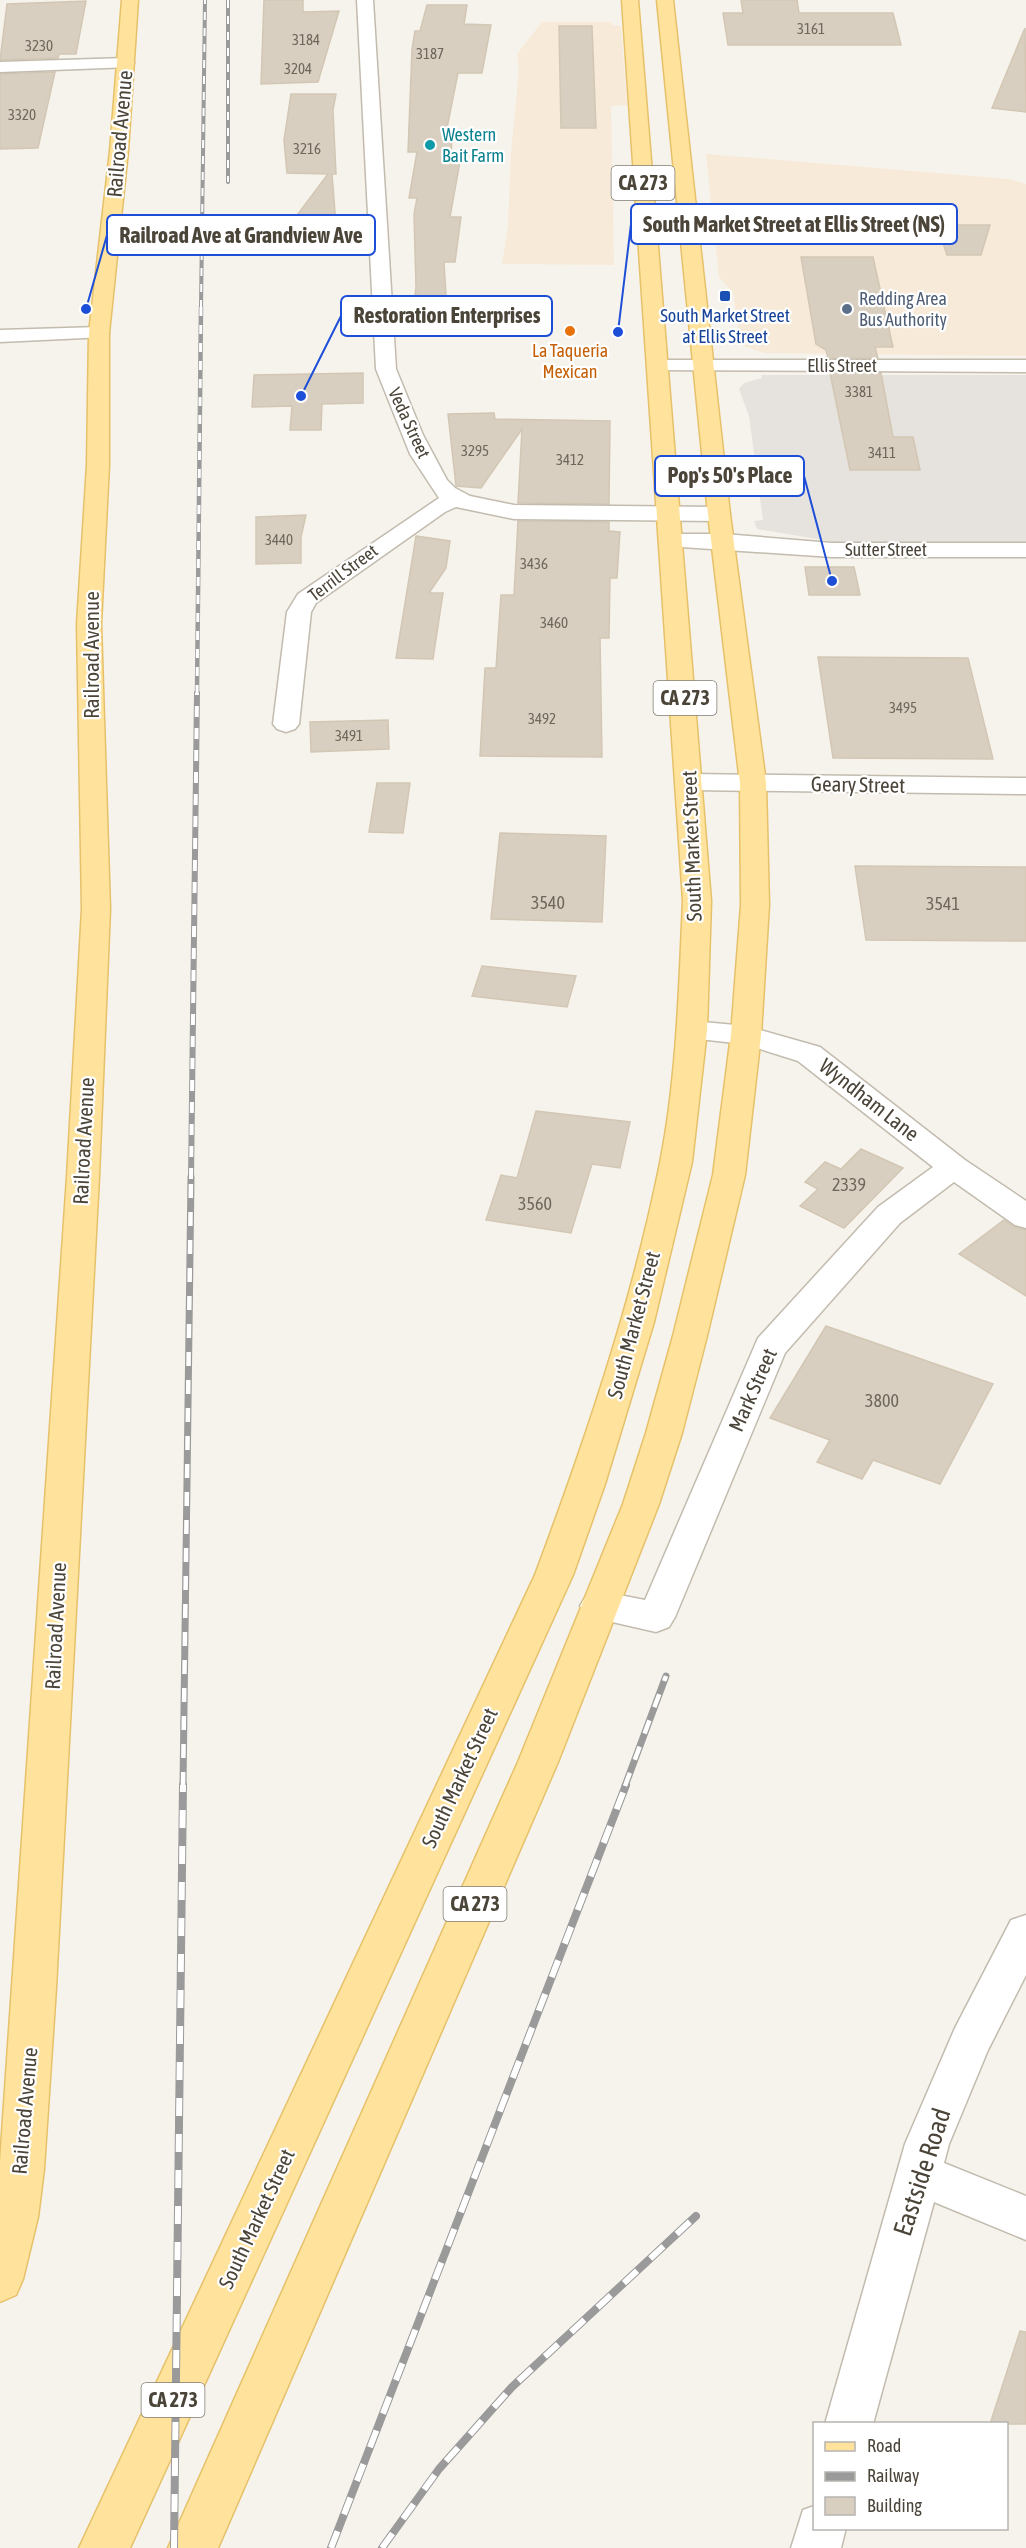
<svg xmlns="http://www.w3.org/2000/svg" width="1026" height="2548" viewBox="0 0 1026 2548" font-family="'Asap Condensed',sans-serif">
<rect width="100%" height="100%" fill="#f6f3ec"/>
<g fill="#f7ead8">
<polygon points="542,22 611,22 612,25 621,26 627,105 611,106 614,265 502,264 508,225 511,153 519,70 517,54"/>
<polygon points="706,154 1009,179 1026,184 1026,356 764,353 741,345 733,293 719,277"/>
</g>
<polygon fill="#e6e2dd" points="761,375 1026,375 1026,545 834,542 757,529 754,521 763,520 749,416 739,389 744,383 762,378"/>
<g fill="#d8cfc1" stroke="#d3c7b4" stroke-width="1.5">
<polygon points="264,0 303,0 303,12 339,11 318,82 261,84"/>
<polygon points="741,0 797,0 799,13 893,13 901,45 728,45 723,13 743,13"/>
<polygon points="86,1 76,54 59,54 58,58 0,60 7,4"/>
<polygon points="427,5 467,5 464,24 491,25 482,73 458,73 445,138 452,138 451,156 461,156 450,217 461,217 455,262 444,262 448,330 411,330 416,287 414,214 417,198 409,198 417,152 408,152 412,49 415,31 420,31"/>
<polygon points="559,26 592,26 596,128 561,128"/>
<polygon points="1025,28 1026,112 992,108"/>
<polygon points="55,72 38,148 0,149 0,74"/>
<polygon points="291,94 336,94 333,110 336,174 332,174 336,225 289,226 328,174 287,173 284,140"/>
<polygon points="937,225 990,225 981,255 947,255"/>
<polygon points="801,257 873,257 893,347 875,347 878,358 828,358 826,350 816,344"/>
<polygon points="363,373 363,403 322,404 321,430 290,430 292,406 252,407 254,375"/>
<polygon points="830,373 881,373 893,437 913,437 920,470 850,470"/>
<polygon points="494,413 495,419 610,421 609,504 518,503 522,429 481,488 456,486 448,414"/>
<polygon points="306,515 301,537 301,563 256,564 256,517"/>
<polygon points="518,521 609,522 609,531 620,532 617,578 610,578 609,638 600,638 602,757 480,756 485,668 496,668 501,595 514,595"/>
<polygon points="416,536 450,541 446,568 429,593 443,593 433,659 396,658"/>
<polygon points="805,567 854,567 860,595 809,595"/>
<polygon points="818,657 968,658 993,759 833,758"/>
<polygon points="388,720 389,749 311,752 310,722"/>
<polygon points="377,783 410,783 403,833 369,832"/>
<polygon points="500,833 606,836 602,922 491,919"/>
<polygon points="855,866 1026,867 1026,941 866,940"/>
<polygon points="482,966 576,976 567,1007 472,996"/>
<polygon points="536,1111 630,1122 620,1168 592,1164 571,1233 486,1220 501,1175 517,1178"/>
<polygon points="861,1149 903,1168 844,1228 800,1206 818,1189 805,1182 825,1162 841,1169"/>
<polygon points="1004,1220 1014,1227 1026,1230 1026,1296 959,1254"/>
<polygon points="826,1326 993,1384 940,1484 873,1460 862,1479 817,1462 830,1440 770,1418"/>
<polygon points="1020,2331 1026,2332 1026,2424 990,2424"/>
</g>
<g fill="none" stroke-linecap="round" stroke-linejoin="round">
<g stroke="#c2bbae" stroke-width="3">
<g id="minor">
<polygon points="357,0 373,0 396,369 423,435 447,480 455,488 470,496 514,505 719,507 727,509 730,514 727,519 719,521 514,519 456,507 445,512 316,603 311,612 299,724 295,729 286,732 277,729 273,724 287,612 298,594 439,498 410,454 376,369"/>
<polygon points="126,58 132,59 134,63 132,67 0,72 0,62"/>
<polygon points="99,327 106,329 109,333 106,337 0,342 0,330"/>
<polygon points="658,360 1026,360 1026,372 651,370 648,366 651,362"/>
<polygon points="674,534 724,534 832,543 1026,543 1026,557 832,557 666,546 662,541 666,536"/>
<polygon points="690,774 1026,778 1026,794 690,790 681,788 677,782 681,776"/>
<polygon points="692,1021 746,1026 820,1047 965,1160 1026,1201 1026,1228 1015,1225 954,1182 900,1223 785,1353 675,1617 669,1627 656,1632 586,1616 580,1606 586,1596 599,1591 645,1600 758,1338 878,1207 933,1167 798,1061 744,1044 681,1037 677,1030 681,1023"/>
<polygon points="1026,1915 1026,1975 988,2050 949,2144 944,2163 1026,2196 1026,2240 934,2202 873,2424 825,2424 905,2144 955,2028 1011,1920"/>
<polygon points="814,2506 814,2528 846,2528 841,2548 791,2548 803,2510"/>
</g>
</g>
<g stroke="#e6c16a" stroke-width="3">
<g id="major">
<polygon points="122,0 138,0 128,151 109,333 109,465 101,624 110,909 99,1177 56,1988 44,2169 38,2217 23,2279 16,2295 0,2302 0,2163 67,1177 82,909 77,624 87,465 89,333 110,151"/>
<path d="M622,0H638L711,901L707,1030L692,1162L654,1322L605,1484L573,1575L130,2548H79L535,1575C585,1441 632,1303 660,1163C677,1077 679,988 683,901Z"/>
<polygon points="657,0 673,0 730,514 766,783 769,905 761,1035 745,1175 707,1336 682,1433 659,1504 558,1762 218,2548 168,2548 518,1762 623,1504 646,1433 673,1336 713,1175 731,1035 741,905 740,783 708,514"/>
</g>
</g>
<use href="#minor" fill="#fff" fill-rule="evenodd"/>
<use href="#major" fill="#ffe39c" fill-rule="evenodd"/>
<g stroke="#9a9a9a" stroke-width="4">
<g id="rail-far4">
<polyline points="228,0 228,182"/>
<polyline points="201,308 205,0"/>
</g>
</g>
<g stroke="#9a9a9a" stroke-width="4.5">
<polyline id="rail-far3" points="197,694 201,307"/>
</g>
<g stroke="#9a9a9a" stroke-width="6">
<polyline id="rail-far2" points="191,1179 197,693"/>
</g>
<g stroke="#9a9a9a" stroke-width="7">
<g id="rail-far1">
<polyline points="183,1786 191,1177"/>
<polyline points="625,1786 666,1676"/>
</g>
</g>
<g stroke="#9a9a9a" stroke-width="8">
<g id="rail">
<polyline points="174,2548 183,1785"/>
<polyline points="331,2548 626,1785"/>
<polyline points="382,2548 439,2469 512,2387 696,2216"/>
</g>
</g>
<use href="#rail-far4" stroke="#fff" stroke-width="2" stroke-dasharray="8" stroke-linecap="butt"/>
<use href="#rail-far3" stroke="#fff" stroke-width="3" stroke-dasharray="9" stroke-linecap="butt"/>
<use href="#rail-far2" stroke="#fff" stroke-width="4" stroke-dasharray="11" stroke-linecap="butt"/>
<use href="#rail-far1" stroke="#fff" stroke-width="4.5" stroke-dasharray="14" stroke-linecap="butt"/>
<use href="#rail" stroke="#fff" stroke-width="6" stroke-dasharray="18" stroke-linecap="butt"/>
</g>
<circle fill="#0f9aa8" stroke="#fff" stroke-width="2" cx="430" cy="145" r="6"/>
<rect fill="#1a4fb4" stroke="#fff" stroke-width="2" x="719" y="290" width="12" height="12" rx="3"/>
<circle fill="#5c6f8a" stroke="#fff" stroke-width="2" cx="847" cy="309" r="6"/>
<circle fill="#e8710a" stroke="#fff" stroke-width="2" cx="570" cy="331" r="6"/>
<g text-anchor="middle" stroke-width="4.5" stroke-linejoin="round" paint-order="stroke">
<g font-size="15" fill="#6e675b">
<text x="811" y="34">3161</text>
<text x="306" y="45">3184</text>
<text x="39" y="51">3230</text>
<text x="430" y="59">3187</text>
<text x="298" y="74">3204</text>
<text x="22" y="120">3320</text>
<text x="307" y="154">3216</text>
<text x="859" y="397">3381</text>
<text x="475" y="456">3295</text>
<text x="882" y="458">3411</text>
<text x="570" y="465">3412</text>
<text x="279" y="545">3440</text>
<text x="534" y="569">3436</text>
<text x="554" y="628">3460</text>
<text x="903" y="713">3495</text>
<text x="542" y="724">3492</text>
<text x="349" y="741">3491</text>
</g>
<g font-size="18" fill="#0d838f" stroke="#fff" text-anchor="start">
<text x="442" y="141">Western<tspan x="442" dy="21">Bait Farm</tspan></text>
</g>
<g font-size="18" fill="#4e5e75" stroke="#fff" text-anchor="start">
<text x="859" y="305">Redding Area<tspan x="859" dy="21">Bus Authority</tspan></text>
</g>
<g font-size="18" fill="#164399" stroke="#fff">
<text x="725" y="322">South Market Street<tspan x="725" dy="21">at Ellis Street</tspan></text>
</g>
<g font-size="18" fill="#c56008" stroke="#fff">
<text x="570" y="357">La Taqueria<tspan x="570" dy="21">Mexican</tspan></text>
</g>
<g font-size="18" fill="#4b4439" stroke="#fff">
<text x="842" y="372">Ellis Street</text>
<text transform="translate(409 423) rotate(65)" y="6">Veda Street</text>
<text x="886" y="556">Sutter Street</text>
<text transform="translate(343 573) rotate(-37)" y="6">Terrill Street</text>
</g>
<g font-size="18" fill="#6e675b">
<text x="548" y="909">3540</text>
<text x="943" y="910">3541</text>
<text x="849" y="1191">2339</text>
<text x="535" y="1210">3560</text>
<text x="882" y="1407">3800</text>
</g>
<g fill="#fff" stroke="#817c74" stroke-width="1.5">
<rect x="611.5" y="166" width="63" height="34" rx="4.5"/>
<rect x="653.5" y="681" width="63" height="34" rx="4.5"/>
<rect x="443.5" y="1887" width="63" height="34" rx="4.5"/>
<rect x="141.5" y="2383" width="63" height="34" rx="4.5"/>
</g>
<g font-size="20" font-weight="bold" fill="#4b4439">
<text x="643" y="190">CA 273</text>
<text x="685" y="705">CA 273</text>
<text x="475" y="1911">CA 273</text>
<text x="173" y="2407">CA 273</text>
</g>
<g font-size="21" fill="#4b4439" stroke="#fff">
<text transform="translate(120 134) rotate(-85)" y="7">Railroad Avenue</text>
<text transform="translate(92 655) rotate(-90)" y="7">Railroad Avenue</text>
<text transform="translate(858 785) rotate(1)" y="7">Geary Street</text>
<text transform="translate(692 846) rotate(-92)" y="7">South Market Street</text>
<text transform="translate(869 1100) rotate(38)" y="7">Wyndham Lane</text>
<text transform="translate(84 1141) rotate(-87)" y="7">Railroad Avenue</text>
<text transform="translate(634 1325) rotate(-75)" y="7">South Market Street</text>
<text transform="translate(753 1390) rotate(-66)" y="7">Mark Street</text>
<text transform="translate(56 1626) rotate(-87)" y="7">Railroad Avenue</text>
<text transform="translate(460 1778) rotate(-65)" y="7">South Market Street</text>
<text transform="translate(25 2111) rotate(-85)" y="7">Railroad Avenue</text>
<text transform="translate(257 2219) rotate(-65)" y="7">South Market Street</text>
</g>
<g font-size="26" fill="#4b4439" stroke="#fff">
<text transform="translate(922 2172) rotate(-72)" y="9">Eastside Road</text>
</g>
</g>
<path fill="none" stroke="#1d4ed8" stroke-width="2" d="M618 332L631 224M86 309L107 235M301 396L341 316M832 581L804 476"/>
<g fill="#1d4ed8" stroke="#fff" stroke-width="2">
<circle cx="618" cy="332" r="6"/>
<circle cx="86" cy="309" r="6"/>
<circle cx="301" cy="396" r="6"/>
<circle cx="832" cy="581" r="6"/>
</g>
<g fill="#fff" stroke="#1d4ed8" stroke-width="2">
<rect x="631" y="204" width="326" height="40" rx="6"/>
<rect x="107" y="215" width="268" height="40" rx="6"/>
<rect x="341" y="296" width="211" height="40" rx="6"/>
<rect x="655" y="456" width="149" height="40" rx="6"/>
</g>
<g font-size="22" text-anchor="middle" font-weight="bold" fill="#4b4439">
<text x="794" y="232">South Market Street at Ellis Street (NS)</text>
<text x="241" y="243">Railroad Ave at Grandview Ave</text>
<text x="447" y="323">Restoration Enterprises</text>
<text x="730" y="483">Pop's 50's Place</text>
</g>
<rect x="813" y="2422" width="195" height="108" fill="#ffffff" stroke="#b7b4b0" stroke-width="1.5"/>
<rect x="825" y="2442" width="30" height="9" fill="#ffe39c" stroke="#b7b4b0" stroke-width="1.5"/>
<text x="867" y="2452" font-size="18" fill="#4b4439">Road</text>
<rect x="825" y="2472" width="30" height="9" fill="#9a9a9a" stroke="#b7b4b0" stroke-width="1.5"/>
<text x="867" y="2482" font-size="18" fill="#4b4439">Railway</text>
<rect x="825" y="2497" width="30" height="18" fill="#d8cfc1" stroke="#b7b4b0" stroke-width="1.5"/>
<text x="867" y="2512" font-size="18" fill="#4b4439">Building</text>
</svg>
